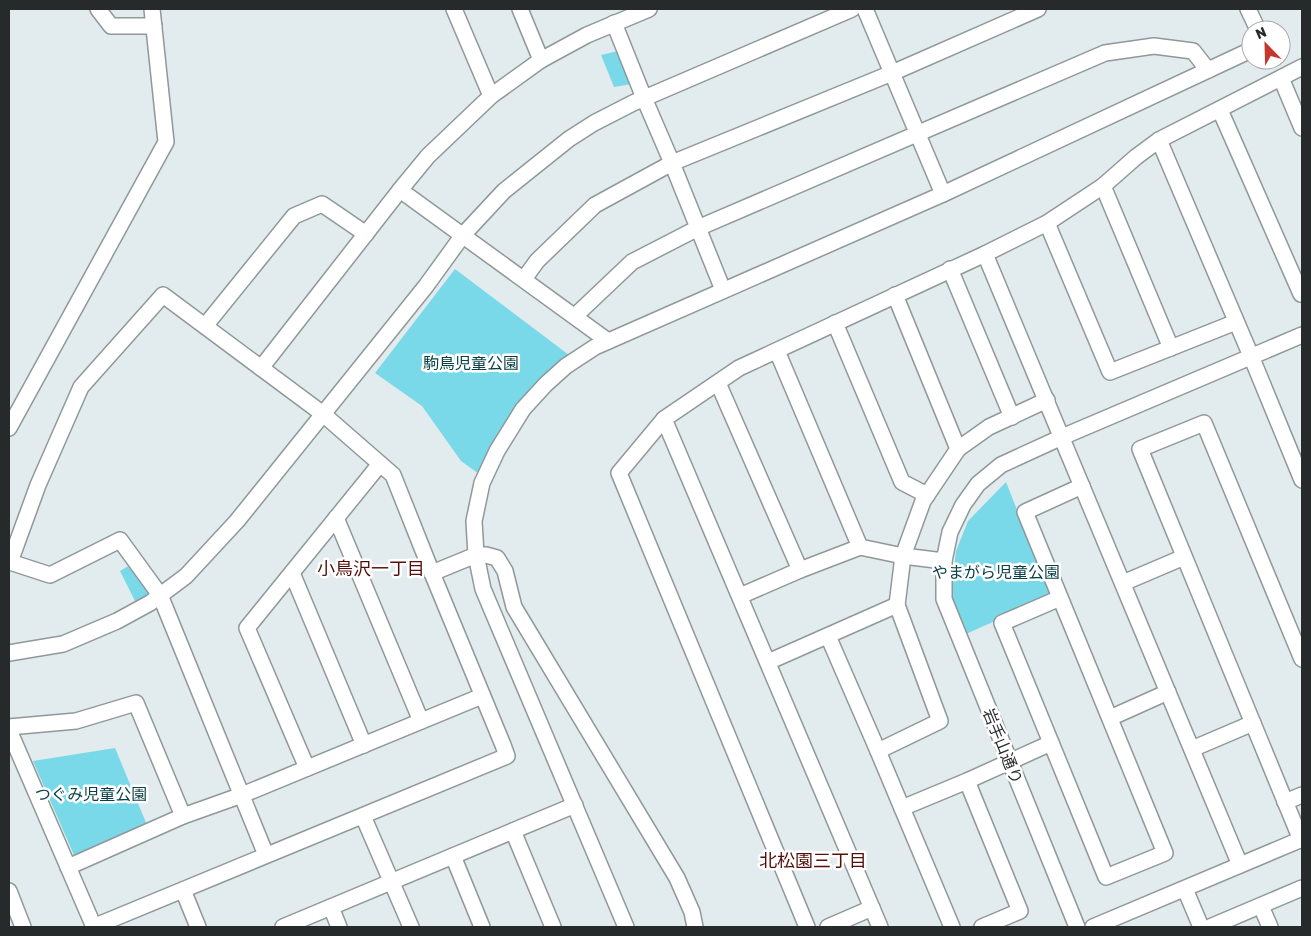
<svg xmlns="http://www.w3.org/2000/svg" width="1311" height="936" viewBox="0 0 1311 936" font-family="Rubik,'Noto Sans JP',sans-serif">
<rect width="100%" height="100%" fill="#e2ebed"/>
<g fill="#79d9e8">
<polygon points="618,51 632,84 614,87 601,55"/>
<polygon points="455,269 573,358 479,474 461,461 422,406 375,373"/>
<polygon points="1006,482 1051,596 966,634 951,593 956,551 968,521"/>
<polygon points="133,563 149,594 136,603 120,571"/>
<polygon points="115,748 147,825 74,855 33,761"/>
</g>
<g fill="none" stroke-linecap="round" stroke-linejoin="round">
<g stroke="#90989a" stroke-width="18">
<g id="minor">
<polyline points="98,9 111,26 154,26"/>
<polyline points="454,9 491,96"/>
<polyline points="520,9 541,60 491,96 428,156 400,190 608,341"/>
<polyline points="1248,9 1258,30"/>
<polyline points="614,23 644,98 672,163 723,290"/>
<polyline points="541,60 587,35 649,9"/>
<polyline points="1281,78 1302,128"/>
<polyline points="1220,110 1301,294 1302,293"/>
<polyline points="1159,140 1251,356 1302,480"/>
<polyline points="1103,186 1171,348"/>
<polyline points="943,194 1251,50"/>
<polyline points="1047,223 1110,372 1236,322"/>
<polyline points="985,254 1240,865"/>
<polyline points="950,269 1012,417"/>
<polyline points="524,279 537,261 595,205 672,163 892,73 1038,9"/>
<polyline points="895,295 958,449"/>
<polyline points="575,316 632,262 698,228 1105,53 1154,46 1193,51 1208,70"/>
<polyline points="835,323 902,482 927,495"/>
<polyline points="205,326 294,216 322,204 366,234"/>
<polyline points="777,351 860,547"/>
<polyline points="261,368 400,190"/>
<polyline points="718,383 800,570"/>
<polyline points="664,419 619,473 807,927"/>
<polyline points="9,428 166,142 152,9"/>
<polyline points="336,518 421,721"/>
<polyline points="292,573 364,745"/>
<polyline points="432,573 476,555 486,555 497,558 505,571 514,607 677,878 692,912 695,927"/>
<polyline points="1123,583 1184,557"/>
<polyline points="740,596 800,570 860,547 903,556 944,561"/>
<polyline points="1060,598 1002,623 1106,877 1165,853 1025,512 1082,486"/>
<polyline points="828,636 878,751 952,927"/>
<polyline points="9,653 63,644 117,621 150,603 186,576 237,521 426,286 463,235 504,191 569,139 594,123 633,103 852,9"/>
<polyline points="768,662 897,605"/>
<polyline points="1110,718 1168,692"/>
<polyline points="9,727 76,721 136,703 183,816 242,795 482,696"/>
<polyline points="9,730 94,927"/>
<polyline points="1192,749 1253,723"/>
<polyline points="878,751 940,721 897,605 903,556 923,501 958,449 989,427 1047,400"/>
<polyline points="307,768 247,628 380,464"/>
<polyline points="967,781 1020,911 982,927"/>
<polyline points="1285,802 1302,795"/>
<polyline points="902,808 967,781 1051,743"/>
<polyline points="363,816 411,927"/>
<polyline points="513,831 553,927"/>
<polyline points="1301,840 1140,449 1204,423 1302,659"/>
<polyline points="453,856 482,927"/>
<polyline points="68,867 183,816"/>
<polyline points="1185,889 1201,927"/>
<polyline points="183,890 198,927"/>
<polyline points="9,891 23,927"/>
<polyline points="1261,906 1270,927"/>
<polyline points="331,907 339,927"/>
<polyline points="93,927 507,756 503,745 432,573 393,475 323,414 163,295 81,387 38,485 10,562 50,575 120,540 160,595 266,855"/>
<polyline points="283,927 575,805"/>
<polyline points="626,927 483,589 476,555 474,521 482,483 497,451 523,409 546,384 566,366 595,347 943,194 865,9"/>
<polyline points="828,927 872,908"/>
<polyline points="880,927 664,419 739,368 985,254 1047,223 1103,186 1136,157 1159,140 1302,67"/>
<polyline points="1077,927 944,599 944,561 950,532 963,505 978,484 1001,465 1062,437 1302,335"/>
<polyline points="1093,927 1302,839"/>
<polyline points="1210,927 1302,888"/>
</g>
</g>
<use href="#minor" stroke="#fff" stroke-width="15"/>
</g>
<g text-anchor="middle" stroke-width="5" stroke-linejoin="round" paint-order="stroke">
<g font-size="16" fill="#0a4148" stroke="#fff">
<text x="471" y="369">駒鳥児童公園</text>
<text x="996" y="578">やまがら児童公園</text>
<text x="91" y="800">つぐみ児童公園</text>
</g>
<g font-size="16" fill="#272a2b" stroke="#fff">
<text transform="translate(1003 746) rotate(68)" y="6">岩手山通り</text>
</g>
<g font-size="18" fill="#530f0a" stroke="#fff">
<text x="371" y="575">小鳥沢一丁目</text>
<text x="813" y="867">北松園三丁目</text>
</g>
</g>
<rect width="1311" height="936" fill="none" stroke="#272a2b" stroke-width="20"/>
<g transform="translate(1266 45) rotate(337)"><circle r="24" fill="#ffffff" stroke="#a9aaaa"/>
<path d="M0-4L9 19L0 12L-9 19Z" fill="#c5372d"/>
<text y="-8" font-size="14" font-weight="bold" text-anchor="middle" fill="#272a2b">N</text>
</g>
</svg>
